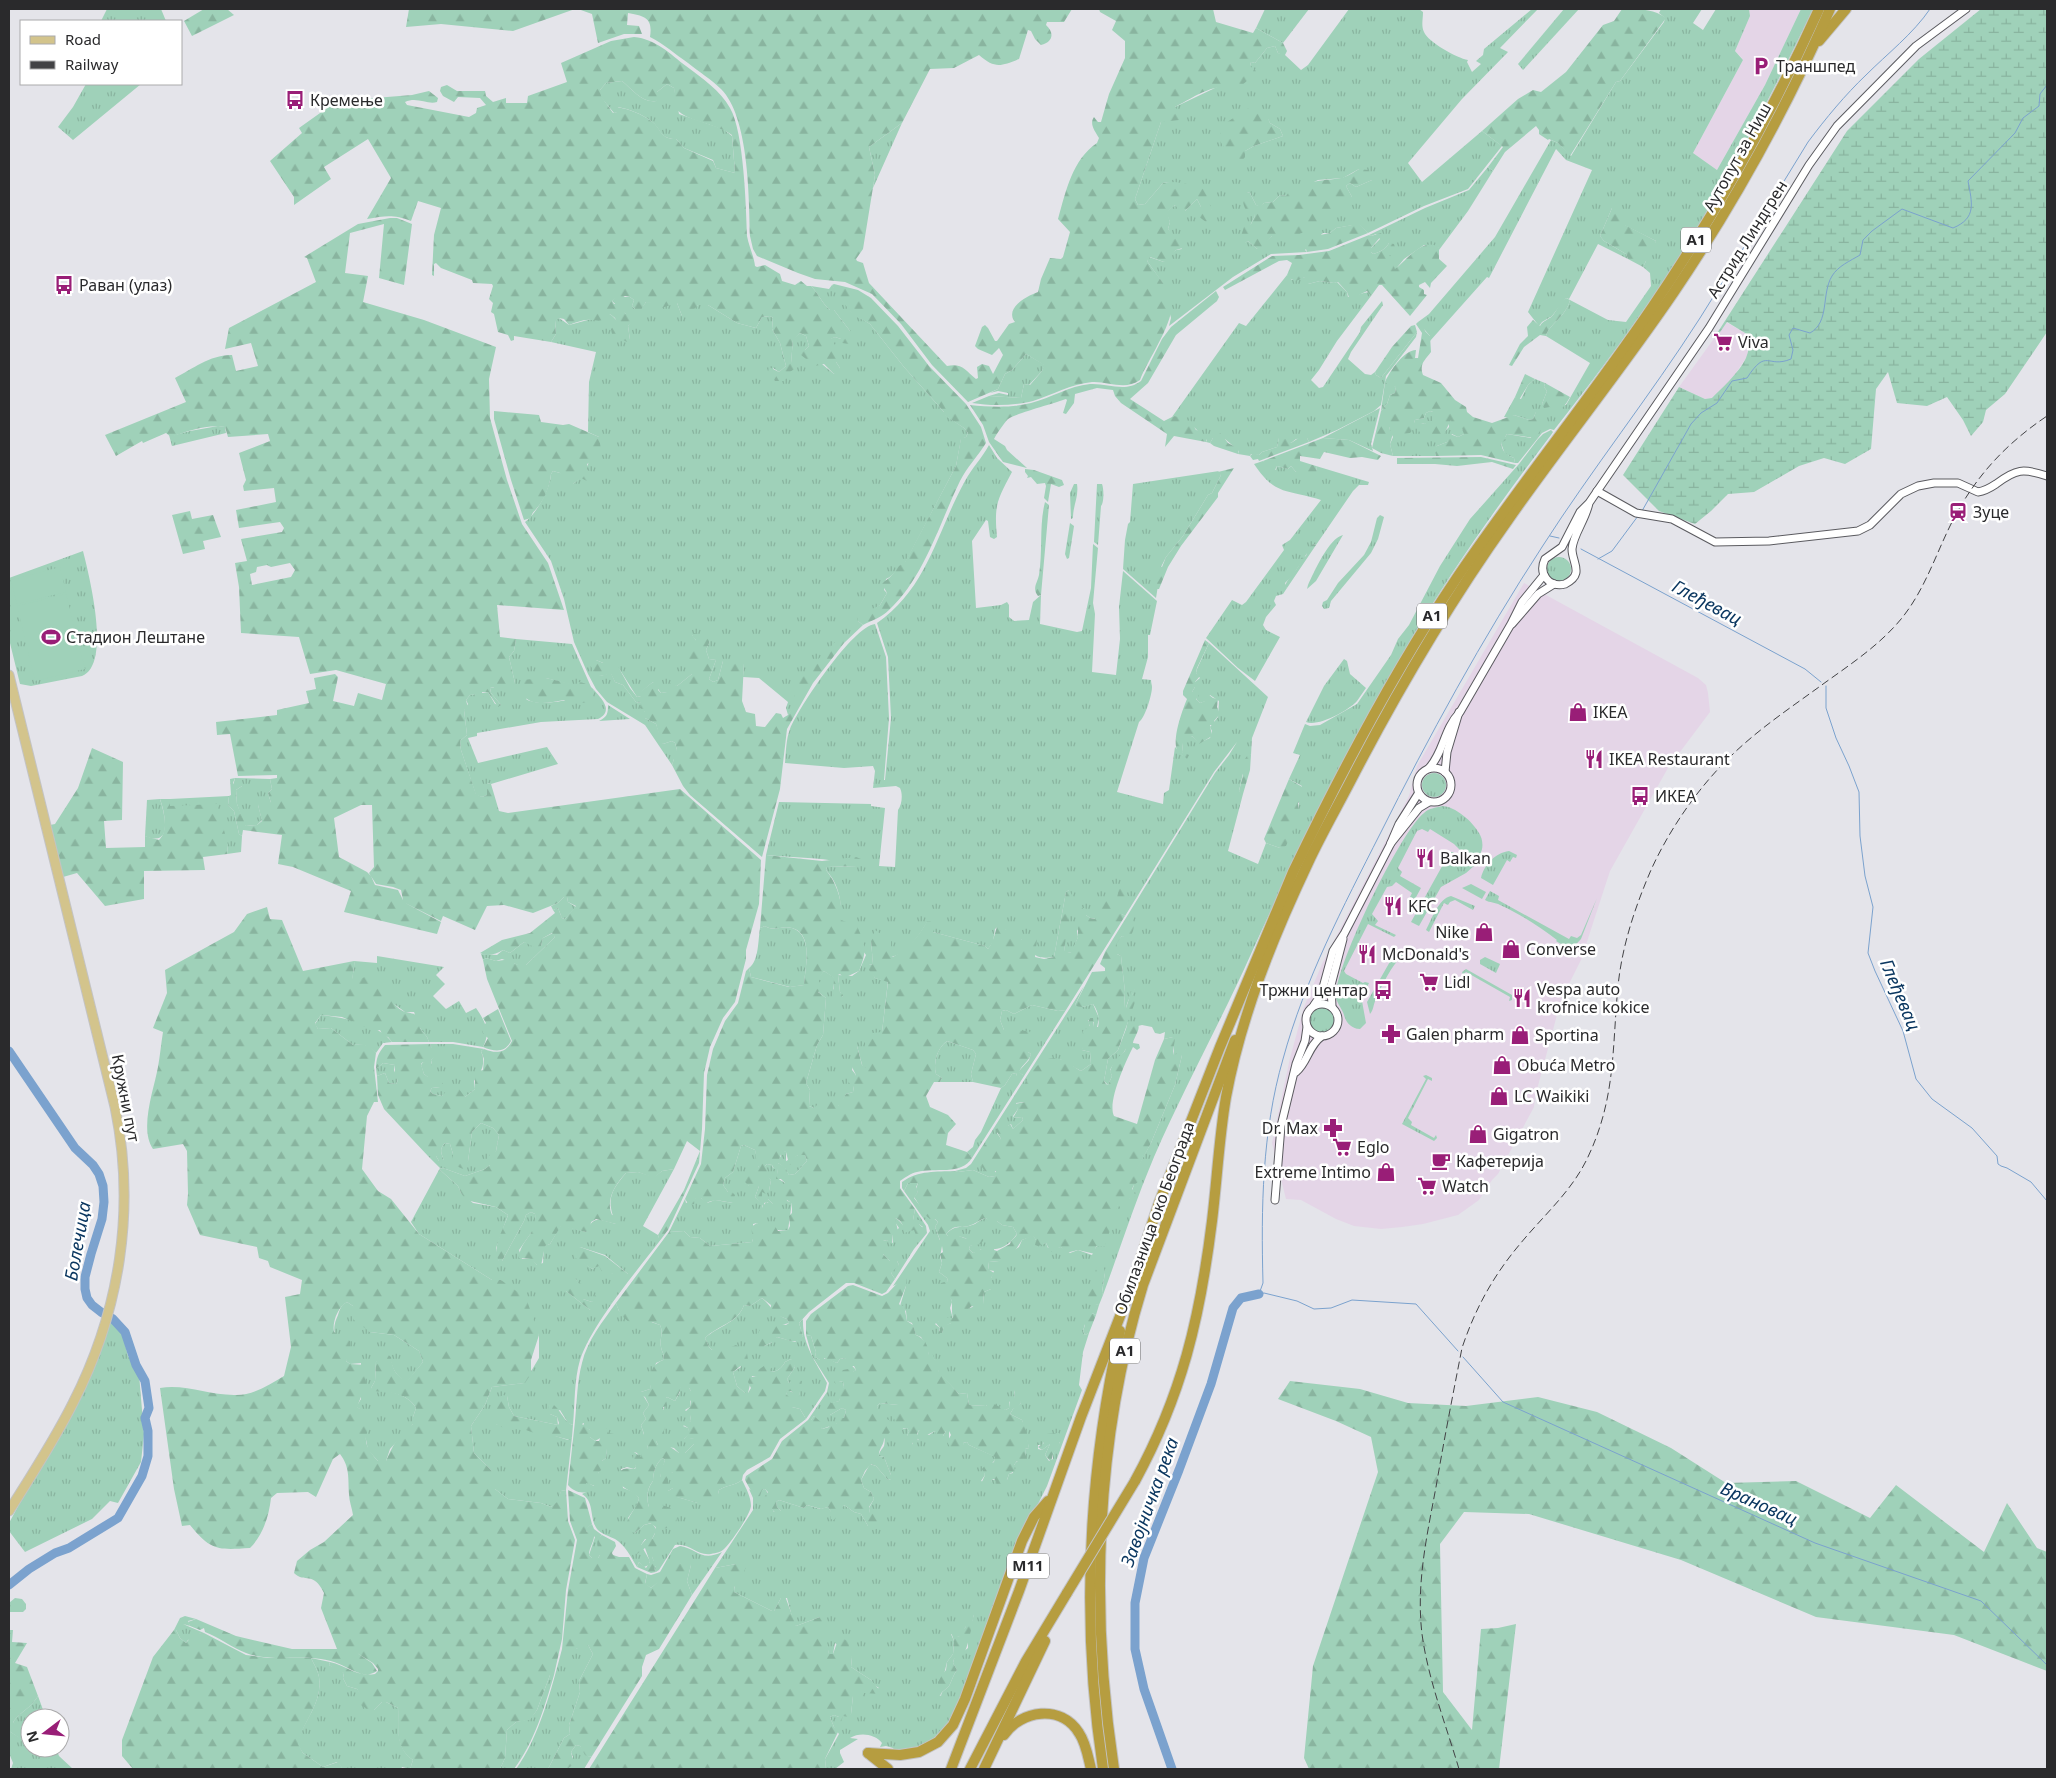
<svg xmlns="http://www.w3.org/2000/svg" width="2056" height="1778" viewBox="0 0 2056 1778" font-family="'Noto Sans',sans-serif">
<defs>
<pattern id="grass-tufts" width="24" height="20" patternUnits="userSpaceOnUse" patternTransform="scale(1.25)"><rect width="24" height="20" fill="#9fd1b9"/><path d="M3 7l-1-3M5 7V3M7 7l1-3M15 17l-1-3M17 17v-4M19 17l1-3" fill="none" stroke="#89b49f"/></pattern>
<pattern id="forest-firs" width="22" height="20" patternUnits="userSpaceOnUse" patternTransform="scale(1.25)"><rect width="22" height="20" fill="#9fd1b9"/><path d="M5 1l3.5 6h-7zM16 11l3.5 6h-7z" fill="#89b49f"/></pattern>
<pattern id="wetland-marsh" width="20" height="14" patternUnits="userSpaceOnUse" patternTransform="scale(1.25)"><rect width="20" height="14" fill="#9fd1b9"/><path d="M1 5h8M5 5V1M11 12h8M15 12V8" fill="none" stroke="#89b49f"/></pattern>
</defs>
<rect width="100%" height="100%" fill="#e4e4ea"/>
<g fill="#e4d5e7">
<polygon points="1749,9 1801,9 1765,85 1717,170 1693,153 1743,60 1741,57 1735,51 1750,16"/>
<polygon points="1726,322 1750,336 1747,340 1748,355 1731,380 1712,398 1705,399 1679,387"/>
<polygon points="1524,583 1698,678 1706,685 1708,693 1710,712 1668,768 1610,871 1581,960 1561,1000 1535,1097 1534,1107 1498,1174 1492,1180 1479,1200 1458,1215 1423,1224 1402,1227 1381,1229 1354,1226 1336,1219 1301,1200 1286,1199 1272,1143 1290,1058 1304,1007 1322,964 1409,796 1417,766"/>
</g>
<g fill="url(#grass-tufts)" fill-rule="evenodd">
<polygon points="107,9 161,9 166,21 101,21"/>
<polygon points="1265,9 1309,9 1283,43 1256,28"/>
<path d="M1349,9H1419L1423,12C1423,19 1421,26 1424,32C1428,42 1457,58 1468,60L1467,62L1472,72L1481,64L1476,61L1483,55L1484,49L1532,9H1538L1500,48L1508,52L1462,99L1408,163L1422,182L1482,131L1502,146L1468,189L1424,206L1368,233L1359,224L1336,228L1330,233H1323L1305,250L1307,252L1271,254L1233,277L1169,326L1171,318L1162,282L1147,261L1149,257L1164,262L1176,250L1182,249L1168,229L1170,222L1166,212L1175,205L1185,211L1197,199L1201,207L1212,210C1197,197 1184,181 1163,183L1145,204L1138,205L1135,199L1161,122L1175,107L1217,87L1228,85L1250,66L1251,62L1255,63L1267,48L1275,46L1278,53L1285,55L1301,70L1308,65ZM1268,119L1270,123L1280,129L1283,136L1254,146L1245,151ZM1359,169L1372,180L1356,187L1350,183L1346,186L1352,197L1272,236L1257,249L1248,241L1244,243H1241L1255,216L1247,192L1250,193L1256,205L1261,207L1264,203L1273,202L1280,195L1286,196L1318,180L1343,178Z"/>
<polygon points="1564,9 1579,9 1523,70 1518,64"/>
<path d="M1661,9H1702L1693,23L1703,30L1716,9H1749L1750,16L1735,51L1743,60L1693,153L1717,170L1765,85L1801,9H1813C1778,82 1741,154 1700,223C1657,295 1606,364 1554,430L1550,429L1542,433L1518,463H1515L1514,458L1505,454L1501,443L1507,434L1531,438L1536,412L1533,419L1529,420L1514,415L1510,418L1504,417L1515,397L1521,399L1528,385L1535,379L1545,383L1544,387L1547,391L1542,404L1545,407L1566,405L1590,363L1546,336C1549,324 1566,317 1570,300L1608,320L1626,322L1651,286L1650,273L1643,267L1656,241L1624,225L1612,208L1600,236L1604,241L1626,254L1628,259L1598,244L1569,299L1566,298L1552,316L1542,322L1539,326L1528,312L1592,170L1566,160L1556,149L1489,278L1487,277L1430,341V336L1418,322L1429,314L1495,237L1551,140L1558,143L1571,156L1616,82L1620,81L1664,22L1665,18L1659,13Z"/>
<path d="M622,81C633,90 642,103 656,101L657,92L667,84L674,88L679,114L723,129L732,136L735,173L716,168L713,160L684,148L676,139C659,139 662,129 651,121C642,114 629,109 618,107L617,112L614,113L600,96V90L606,83Z"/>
<polygon points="86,84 141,84 73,140 58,127 73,107"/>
<polygon points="902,123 873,188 875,175 869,147"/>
<path d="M1488,167L1493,171L1468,211L1439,250V248L1424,245L1404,259L1395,270L1389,256V243C1386,249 1380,252 1373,254L1371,252V248L1380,239L1376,234L1371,236L1369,235L1425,208L1469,190Z"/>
<path d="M1287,275L1292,280L1305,277L1308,284L1320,281L1334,283L1337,282L1347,292L1348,297C1355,296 1362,293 1369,292L1371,296L1337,341L1319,370L1311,380L1319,388L1323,387L1360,332L1361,327L1382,301L1383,305L1351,352L1348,359L1365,374L1371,375L1375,372L1376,375L1381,378L1417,332L1416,337L1386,376L1381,405L1374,411L1337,430L1309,442L1307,438L1296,439L1291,443L1279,438L1277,447L1262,452L1259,455L1251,454L1250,456L1238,454L1239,451L1225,439L1213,438L1210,443L1206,442L1207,440L1195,428L1174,416L1172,417L1239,323L1246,326Z"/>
<path d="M832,285L852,313L870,324L904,367L944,412L945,415L964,428L968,433L966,437L961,439L956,466L905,563C895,567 895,576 886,579L884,590L887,593L880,605L858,621L863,625L844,643L842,640L788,715L786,708L788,702L759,678L743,677L744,664L723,661L718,680L713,682L709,679L716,660L709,659L706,650L710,641L692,635L696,640L692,674L677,686L668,685V692L661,693L653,682L641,692V696L637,697L620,670L596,660L600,676L611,673L615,682L623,685L636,702L641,703L645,712V718L656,724L663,744L672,741L675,743L677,750L672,765L645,725L607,702L596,689L588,674L574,642L564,599L551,561L525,522C536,514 550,490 551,474L553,471L560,473L573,484C588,474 591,453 599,437L588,432L589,382L596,352L551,342L556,334L555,320L559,318L569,325L610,314C618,320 623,331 630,340L628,326L631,322L626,314L612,301L615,297H630L634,300L632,306L635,309H641L646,302L677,303L682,316L698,305H708L737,323L756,328L762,317L770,316L773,318L772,329L780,343L786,366L779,372L773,368L775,381L799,365L791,363L793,339L800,333L806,336L809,346L805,350L834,374L840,368L836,362L830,339L835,337L841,339L850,331L834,310H830C821,302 819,294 811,286L829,289Z"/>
<polygon points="1026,354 1045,365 1042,371 1029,385 1024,384 1021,398 989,396 999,393 1008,395 1008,393 998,391 990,393 998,389 1005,374 1012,370"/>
<polygon points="1385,382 1396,387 1395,393 1390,395 1387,404 1381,411"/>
<polygon points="1380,408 1371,444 1373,451 1349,440 1323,438"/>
<polygon points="1430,411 1433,412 1433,421 1425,424 1420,423 1444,432 1449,427 1449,421 1451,420 1464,431 1464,434 1458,437 1452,434 1447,442 1437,446 1435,452 1436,456 1393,456 1390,444 1393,437 1389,429 1390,427 1414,423 1415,420 1424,418 1426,413"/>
<polygon points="218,426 225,427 226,433 172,446 169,435 171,436 190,431"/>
<path d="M1551,430L1553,432L1551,435C1501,501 1452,569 1410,641C1351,742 1299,847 1251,954C1220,1023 1184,1088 1154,1157C1135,1202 1120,1249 1103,1295L1102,1293L1105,1272L1092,1303L1099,1305L1096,1315L1092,1313L1087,1317L1083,1331L1085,1335L1089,1333L1083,1352L1079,1385L1082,1390L1047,1486L1033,1514L957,1711C940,1737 927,1753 894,1750L893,1748L886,1746L880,1747L882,1743C875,1734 860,1732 850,1738L858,1739L840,1750V1753L844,1762L835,1769H826L825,1759L839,1734L834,1727L830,1717L834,1715L839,1717L851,1714L853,1696L879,1688L874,1685L871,1680L851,1667L852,1657L835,1643L833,1654H829L820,1617L796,1626L794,1624L787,1598H781L774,1611H772L734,1592L736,1564L715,1568L753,1510V1498L749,1489L753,1491L755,1497L761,1490L765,1489C769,1493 770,1505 774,1512L781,1511L777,1507L776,1502L779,1500L804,1508L807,1505L820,1509L828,1507L832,1513L836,1512L844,1505L854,1512L861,1514L868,1526L874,1514L870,1513L869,1508L874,1499L871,1492L864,1488L861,1480L870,1464L876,1466L888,1480L891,1479V1475L884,1457L879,1456C879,1451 882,1450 884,1446C887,1435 879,1416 877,1406L880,1403L898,1405L903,1429L907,1428L909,1431L907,1436L912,1445L913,1441L919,1440L916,1438L919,1430L929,1435L935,1431L943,1436L946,1431H949V1440L964,1446L963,1443L967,1442L969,1445L996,1457L994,1461L984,1473L985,1475L981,1481L990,1484L992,1480H1007L1009,1474L1013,1473C1013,1462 1016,1461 1026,1458L1025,1449L1029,1448L1022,1420L1010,1414L1013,1409L1021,1403L1014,1390L1015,1398L1009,1402V1408L1006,1410L987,1405L986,1406L969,1405L967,1393L959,1394L939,1373L935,1360L929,1355L926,1345L921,1337L916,1335L912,1323L907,1321L906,1311L900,1306L906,1286L897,1284L893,1286L930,1231L928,1225L904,1191L908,1183H918L916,1187L918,1192L914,1198L921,1207L938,1222L935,1227L942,1246L940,1257L942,1263L939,1272L947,1278L948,1281L945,1283L952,1302L950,1308L953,1319L939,1321L935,1324L940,1328L939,1331L942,1333L944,1326L951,1323L962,1310C970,1309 975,1305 983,1304L984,1292L991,1289V1278L994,1271L988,1270L989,1262L999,1261L1019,1247L1022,1240L1033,1235L1036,1240V1245L1046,1243L1048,1248L1061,1247L1070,1253L1078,1250L1092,1255L1118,1204L1129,1199L1134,1185L1133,1175L1151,1143L1175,1085L1182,1055H1174L1173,1037L1164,1039L1165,1032L1160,1034L1155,1033L1152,1027L1142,1025L1138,1026V1025C1123,1037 1132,1041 1124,1052C1119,1058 1114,1062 1110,1070L1112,1076L1108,1085L1104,1081L1108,1059L1118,1050L1126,1029L1133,999L1132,993L1135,989C1131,995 1127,1001 1126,1009L1124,1008L1125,992L1121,956L1117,954L1116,943L1122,936L1126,937L1132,913H1129L1215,773L1229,755L1237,742L1214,772L1125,916L1122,914L1117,898L1096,919L1090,918L1086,915L1077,931L1078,937L1072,953L1064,952L1069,890L1066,892L1054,957C1032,960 1035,953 1022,940C1017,936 1010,933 1005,929V920L995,929L993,942L988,949L985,946L933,932L927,922C920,935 906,954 891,957L890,941H871L873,964L869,965L875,978L888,981L882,1032L866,1068H863L857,1046L852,1070L856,1075L854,1077V1086L853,1092L846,1094L840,1105L838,1106L814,1108L809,1106L810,1090L806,1083L817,1045L823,1035L826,998L817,991L818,978L824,971L835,978L833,989L843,997L840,992L838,975L852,976L859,971L866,955L840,920C843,902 838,883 826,870L827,867L857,866C829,857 795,858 766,855L779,802L871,804V806L885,808L879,866L895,867L898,810C902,805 903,794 900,788L896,786L873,788L875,771L873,766L844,768L785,763C786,752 786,739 790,729C799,707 853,626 875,624L886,657L889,718L884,780H885L891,718L888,657L877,623C928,588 937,531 965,481C972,468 982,458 989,445L997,458L1012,472C997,500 994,505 997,537L994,539L990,537L988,521L986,520L972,541L976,608L1001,605L1007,602L1009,605V617L1014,621L1029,620L1033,602L1041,595L1040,624L1077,632L1082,631L1091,588L1093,544L1098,548L1093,603L1095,614L1092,672L1116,675L1120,639L1119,607L1123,571L1157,601L1150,635H1148V657L1142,679L1151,680C1151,683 1152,685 1152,687C1152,695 1145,718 1139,722L1117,792L1163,804L1164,793L1169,790L1175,747L1182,755L1185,756L1182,752L1183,742L1192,736L1199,743L1210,738L1212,731L1210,727L1218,717L1219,701L1210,695L1206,701L1200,703L1197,700L1195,693L1192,692L1195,687V682L1200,678L1196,673L1197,669L1209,643L1268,697L1252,738L1251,755L1249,754C1244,767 1242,778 1239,791L1243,794L1228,851L1258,864L1266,843L1280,848L1298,809L1302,786L1289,779L1300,755L1293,753L1305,724L1310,726L1320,725L1357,704L1391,655L1398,639L1409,625L1440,566L1470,519L1519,464L1538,439L1543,434ZM1044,1442H1060L1053,1454V1459L1049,1461L1045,1455L1050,1444L1042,1450L1038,1449V1445H1042ZM974,1614L968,1637V1648L954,1659L953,1663L957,1670C953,1675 952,1681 949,1686C945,1691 942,1690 941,1696L939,1695L947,1662L953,1654L954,1641L951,1634L959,1637Z"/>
<path d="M1263,461L1276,470L1277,466L1288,469L1291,466L1296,472L1299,465L1317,471L1316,466L1369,482L1368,485H1359L1353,491L1316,545L1313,544L1293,575L1285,583L1287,588L1283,594L1276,596L1274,601L1276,605L1266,617L1263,625L1266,630L1280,637L1255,681L1238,668L1206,638L1232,600L1242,605L1246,602L1284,550L1282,545L1290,540L1321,500C1288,489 1276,497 1254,464Z"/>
<polygon points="1219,471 1218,472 1221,475 1212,493 1208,495 1183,536 1166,557 1161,567 1156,598 1123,569 1125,540 1128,524 1130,522 1133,484"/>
<path d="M1074,484H1077C1079,497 1073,505 1073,518L1071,519L1070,493Z"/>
<path d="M1097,484H1102C1104,489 1104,503 1101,506L1098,545L1094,542Z"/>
<polygon points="1380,515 1384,517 1378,539 1371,553 1331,601 1329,608 1324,609 1322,606 1323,602 1327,600 1338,583 1364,555 1371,542 1377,518"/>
<polygon points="1070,523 1074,526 1069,558 1067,559 1065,554"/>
<path d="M1343,535L1316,581L1307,589L1308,585C1314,572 1329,538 1343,535Z"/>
<path d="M83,551C89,575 112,665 82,676L31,686L20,684L9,639V578Z"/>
<circle cx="1559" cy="569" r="12"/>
<path d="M516,639L572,644L591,687L576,686L546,678L526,699C539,708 581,699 594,690C602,699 614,711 598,719L541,722L477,733V736L468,738L478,763L547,747L558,764L491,784L487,783V795L482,797L476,795L461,750L460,741L467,735L464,710L468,704L466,700L470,695L488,692L495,704L501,705L491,693L490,688L515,683L509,657L514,651Z"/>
<path d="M1344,659L1347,661L1350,674L1366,688C1363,692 1360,697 1357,701C1348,711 1318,727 1306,722L1324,686Z"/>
<path d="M608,705L630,719L599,721C607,717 608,714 608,705Z"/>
<circle cx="1434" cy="785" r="12"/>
<polygon points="235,778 270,779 272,789 268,793 271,803 258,805 262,820 257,825 246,826 244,824 237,804 236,790 242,786 233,786"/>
<polygon points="229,796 228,805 234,811 239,834 242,836 241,852 227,854 228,845 170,806 170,799"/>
<path d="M160,799C165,815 173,848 145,836L147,800Z"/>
<path d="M1442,806C1455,806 1473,822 1479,833C1485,842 1484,860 1469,859L1454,844L1430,829L1428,832L1422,829L1417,831L1398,868L1402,872L1400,876L1421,888L1415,899L1410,897L1412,893L1396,882L1392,886L1387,887L1372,914L1378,921L1375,925L1396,935L1394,937L1368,924L1344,971L1346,974L1363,983L1365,982L1369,983L1367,987L1369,988L1362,1001L1366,1023L1360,1029C1352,1029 1346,1023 1344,1015C1342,1008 1335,1002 1336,994C1337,963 1400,832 1424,813C1429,808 1435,808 1442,806Z"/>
<path d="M1509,851L1517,855L1516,858L1513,857L1510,862L1507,860L1493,885L1481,878C1484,865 1495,853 1509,851Z"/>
<polygon points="1450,852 1453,852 1463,862 1474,866 1466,873 1441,887 1419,926 1411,922"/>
<polygon points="1471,884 1486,892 1482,899 1462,888"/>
<path d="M1490,891L1499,896L1498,900L1569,939L1571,936L1577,938L1581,935L1597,898L1581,939C1574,948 1565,947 1556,941L1557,940C1539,926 1520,914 1500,905C1495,902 1490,903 1485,900Z"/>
<path d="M1451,896L1475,906L1473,910L1455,900L1450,902L1448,905L1444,903L1429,932L1426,930C1432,919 1438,899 1451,896Z"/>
<polygon points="564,897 567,897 568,902 576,907 565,919 562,918 558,908 553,910 551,906 558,903"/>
<path d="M765,926C774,932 782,925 792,928C814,935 805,968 804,985L790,987L751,977L749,968C759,961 758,940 760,928Z"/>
<polygon points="553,933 555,937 526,965 521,966 502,959 496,961 486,958 483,960 481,954 497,955 503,950 510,953 524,942 541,946 543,938"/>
<path d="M1396,951L1403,955C1391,966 1382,985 1376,999C1373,1005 1374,1009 1370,1014L1367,1002Z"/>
<path d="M377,956L444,967L436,975L445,984L433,996L446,1009L459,1001L466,1013L476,1008C485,1021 491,1032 483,1047L453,1042H429L427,1037L420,1028L414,1012H405L360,979H353C352,973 355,968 354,961L377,963Z"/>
<polygon points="1485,957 1500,964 1496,973 1480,964 1480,960"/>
<polygon points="1466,969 1512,995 1512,1000 1509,1001 1510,997 1466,972 1463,975 1462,972"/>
<polygon points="1084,986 1075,1005 1083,1007 1093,1004 1099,1018 1097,1027 1094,1027 1094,1022 1088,1020 1090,1027 1082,1050 1090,1052 1091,1064 1081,1071 1060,1059 1025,1097 1025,1102 1016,1103 1018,1109 1013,1116 1014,1118 1022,1117 1023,1120 1013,1129 1011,1124 997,1133 1001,1139 999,1140 994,1170 997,1174 995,1176 989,1177 973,1170 958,1172 955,1171 966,1168 971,1164"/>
<polygon points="1032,1005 1058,1011 1066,1010 972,1158 967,1152 973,1147 975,1140 981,1132 1001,1088 1005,1085 1012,1074 1016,1073 1017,1076 1023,1075 1018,1072 1029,1060 1031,1054 1028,1052 1028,1040 1004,1030 1000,1020 1002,1011 1006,1010 1014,1014"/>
<circle cx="1322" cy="1020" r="12"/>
<path d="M321,1015C344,1018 377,1023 392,1042L383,1043L376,1053C370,1046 362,1043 353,1045L331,1028L318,1029L315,1024Z"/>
<path d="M947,1041L973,1050L976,1054L971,1074L973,1082H940L942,1078L936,1074C933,1063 937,1048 947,1041Z"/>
<path d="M430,1044H453L484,1049L481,1051C486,1064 482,1071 474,1081L475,1089L465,1097L446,1093L442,1096L433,1094L430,1091L432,1088L440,1087L424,1074L421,1065L423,1062L432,1064L431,1060L435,1056Z"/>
<polygon points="383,1063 395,1065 394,1070 398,1080 396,1084 389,1083 385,1073 377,1076 376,1069"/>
<polygon points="1426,1075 1432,1078 1432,1081 1428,1079 1408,1118 1412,1122 1411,1125 1434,1138 1436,1135 1437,1138 1434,1141 1402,1124 1426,1079 1423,1076"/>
<path d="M481,1123L493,1128L499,1135L496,1151L490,1165L485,1169L465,1176L443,1168L439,1169L458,1186L461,1193L473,1203L496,1207L508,1215L496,1248L499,1261H502L524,1221L526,1215L531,1212L535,1214L536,1226L519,1250L522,1259H532L537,1265L543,1263L544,1246L550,1244L561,1225L586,1232C594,1214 600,1220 616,1224C606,1200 610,1192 626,1173L638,1172L654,1177L662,1171L674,1169L643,1226L658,1235L659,1238H662C637,1271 593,1322 580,1360C574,1380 575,1404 573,1425L568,1423L560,1410L550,1414L557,1417L558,1425L514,1416L509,1407L507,1396L496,1424C506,1427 515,1432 524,1426L568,1440L572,1437L566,1490L561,1491L558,1502L551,1507L541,1503L508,1499L495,1489L491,1470L474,1453L471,1426L485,1405L492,1387L524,1383L539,1358V1335L501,1280H492L419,1234L411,1222L440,1168L428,1156H436L439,1161L444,1160C441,1153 439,1149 445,1143L450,1144L453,1154V1164L468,1161L472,1132ZM580,1247L605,1255L628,1274H613L599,1265L592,1269L578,1258ZM576,1279L583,1299L592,1302L603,1298L590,1310L566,1291Z"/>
<path d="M744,1145L755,1150L759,1168L747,1182L749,1186H759L755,1197L763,1204L762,1208L766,1202L773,1204L768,1199H762V1191H769L771,1180L767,1177L765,1166L767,1164L772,1165L773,1168L778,1169L777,1178L785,1183L787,1201L792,1202L788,1230C778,1231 770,1228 760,1229L757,1223L753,1224V1239L752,1242L710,1246L700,1238L690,1237L684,1231L669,1232L685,1199L686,1203L696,1198H701L707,1203L715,1200L733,1203L732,1192H728L723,1185L725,1178L733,1172L741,1146Z"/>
<polygon points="782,1150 786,1152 786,1161 798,1155 805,1155 807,1161 795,1174 789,1175 785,1168 778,1163 778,1160 781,1156 780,1153"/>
<path d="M915,1209L926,1226L927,1233L914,1249L895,1279L891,1273L895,1267L899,1265L897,1261H890L883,1254V1241L887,1240L893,1243L892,1234L899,1228L895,1222V1218C902,1221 903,1228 909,1231L923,1227L913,1220Z"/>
<path d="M986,1218L989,1221H997L1002,1225L1013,1227L1017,1234C1006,1249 999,1250 981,1249L978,1252L973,1253L969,1249L970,1246L975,1244C964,1236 960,1236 948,1236L946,1234C956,1224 960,1229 972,1225C977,1224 980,1219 986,1218Z"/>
<path d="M762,1298C770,1305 776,1316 787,1319L789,1323L774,1327L759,1338L764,1346L771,1343L777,1337L795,1342L803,1336L799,1323L803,1319C802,1345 816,1362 827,1383L825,1391L806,1419L800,1409L792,1407L786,1394L788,1390L799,1396L800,1388L792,1382L789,1383L787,1379L795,1367L791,1359L785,1362C782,1368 777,1372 770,1372L769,1369L756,1377L752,1376L748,1393H745L737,1386L733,1372L741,1367L729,1348L712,1350L709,1347L705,1338C718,1326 738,1323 744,1305L750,1306Z"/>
<path d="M347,1302L353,1306L370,1332L394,1335L419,1351L423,1362L407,1382C396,1377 392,1368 390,1357L376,1362L375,1381L371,1388C386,1391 408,1393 416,1408L413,1417V1424L390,1449L386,1461H378L368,1450L360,1409L356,1407L361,1399V1363L350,1364L346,1361L347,1356C338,1339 329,1334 338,1315C340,1309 341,1305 347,1302Z"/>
<path d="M616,1303L619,1311L660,1325C664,1334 659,1339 661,1347C662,1353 665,1354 663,1360L656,1363L650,1389L641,1392L649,1405L643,1413L646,1419L641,1425L648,1448L641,1457H639L637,1453L634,1452L636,1467L634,1469L627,1467L621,1469L623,1488L634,1492L639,1498L637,1505L628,1518L635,1533L644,1525L652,1523L656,1529L653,1507H649C646,1497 647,1489 653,1481C653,1473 656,1462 663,1458L665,1460L660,1477L670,1471L673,1473V1488L668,1491L677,1497L698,1503L718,1494L719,1490C726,1485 734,1486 742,1480C746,1488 751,1497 751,1506C750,1515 732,1541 725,1548C722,1552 716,1553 711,1554C696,1556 691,1543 675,1545L659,1570L656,1572L654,1569L656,1566L652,1557L655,1533L652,1539H645L641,1545L650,1561L649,1565L644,1567L639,1562L637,1567C631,1557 625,1545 615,1539C609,1536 601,1534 597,1529C589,1518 595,1502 582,1494L586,1492V1482L594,1486L602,1461L606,1458L608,1434L595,1441L590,1437V1430L583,1426L584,1423L575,1421C577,1402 577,1381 582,1363C587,1341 603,1321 616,1303Z"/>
<polygon points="111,1319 123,1336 128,1356 139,1374 144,1434 141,1462 118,1503 110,1501 92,1519 25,1552 9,1531 9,1523 92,1370"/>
<polygon points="806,1335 811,1336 816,1352 815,1357 820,1360 827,1358 837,1363 840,1359 845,1358 856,1370 839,1381 843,1382 844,1387 839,1401 830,1404 830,1415 842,1408 846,1410 844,1418 836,1424 822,1429 814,1416 811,1420 808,1420 827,1392 829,1383 812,1356"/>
<polygon points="680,1387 689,1388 691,1391 690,1407 685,1410 690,1415 691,1421 683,1426 688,1428 690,1434 684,1439 694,1438 694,1444 685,1453 679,1453 674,1448 658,1445 656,1441 666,1398 667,1397 675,1401 680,1392"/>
<polygon points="592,1524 594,1529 602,1535 600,1537 600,1555 598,1558 592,1558 589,1555 595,1537 586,1531 586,1528"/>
<path d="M680,1546C698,1549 701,1562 722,1552L692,1595L687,1581L691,1565L681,1563L651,1588L645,1584L647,1574L651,1575L660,1572L673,1549Z"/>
<polygon points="15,1598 22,1599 26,1604 26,1609 23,1612 9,1612 9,1603"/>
<polygon points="185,1616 196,1619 188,1621 190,1626 183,1624 204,1633 199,1634 199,1637 188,1640 186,1643 180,1638 176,1630 174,1630 180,1618"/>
<path d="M583,1645H588L593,1654L579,1681L580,1692L569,1725L570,1734L564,1738L548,1769H516C539,1738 552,1687 562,1649H576Z"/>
<path d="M311,1658L330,1662L329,1665L344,1673L343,1678L347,1686L357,1689L374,1710L382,1702H386L398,1708C399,1729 395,1747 413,1760L410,1769L402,1767L401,1769H343L337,1762L323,1767L303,1753L297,1744C303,1721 323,1703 319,1677C318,1671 314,1664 311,1658Z"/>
<path d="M550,1675H554C545,1706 534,1743 514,1769H500L505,1758L507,1730L516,1722L530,1719L537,1710Z"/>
<path d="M38,1696L46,1718H30V1748H56L59,1756L73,1769H11L13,1763L9,1753V1731L25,1741L13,1722C20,1712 32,1707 38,1696Z"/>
<polygon points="576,1745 580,1746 589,1757 592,1756 584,1769 567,1769 573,1757 571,1752"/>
</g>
<g fill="url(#forest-firs)" fill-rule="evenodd">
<polygon points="204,9 227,9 234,15 192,36 184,21"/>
<polygon points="409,9 575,9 513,31 441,24 406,27"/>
<path d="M578,9H1072L1064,22H1047L1046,25C1054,32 1054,42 1041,45L1035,39L1031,31L1028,30L1019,59C1001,66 995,69 979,55L954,68L930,69L902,123L869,147L875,175L863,249L856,259L857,261L863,263L869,283L947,366C962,363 965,370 976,379L978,378L977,367L982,364L989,366L993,374L1003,355L999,348L992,355L978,349L975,346L982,327L985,325L988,328L995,341H997L1009,324L1015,322C1004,308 1027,296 1038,292L1041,279L1050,258L1061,259L1063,257L1070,232L1058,219C1066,191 1072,160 1097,143L1099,138C1095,131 1089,124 1094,117L1098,122H1101L1109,94L1125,58V41L1112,30L1116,21L1100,12L1099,9H1213L1216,22L1253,33L1256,28L1283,43L1287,51L1285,55H1282L1278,53L1275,46L1267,48L1255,63L1251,62L1250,66L1256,71L1253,76L1236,90C1217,80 1193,98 1175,107L1181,115L1179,120L1161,122L1135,199L1138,205L1145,204L1163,183L1175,182L1187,184L1191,191L1205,187L1208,194L1206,198L1212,209L1210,219L1206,222L1198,216L1201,207L1197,199L1185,211L1181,212L1175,205L1167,212L1170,222L1168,229L1177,239H1183L1186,247L1176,250L1168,261L1164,262L1150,257L1147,261C1155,273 1168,286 1171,301C1176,320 1148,359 1140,380C1125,391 1108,381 1092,382C1071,384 1052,395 1033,401C1014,406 990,406 972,403L989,396L1021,398L1024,384L1030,385L1042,371L1044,365L1026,354L1012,370L1005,374L998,389L968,402L932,365L901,324L872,294L845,282L815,279L798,273L757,256L753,249L750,236C749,197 749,117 721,89C711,79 699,72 688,63C675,54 664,44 650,37C653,18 645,16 628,13L627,25L639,26L642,34H624L598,43L592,14Z"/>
<path d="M1622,9C1638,9 1652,8 1666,18L1620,81L1616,82L1570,156L1558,143L1549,139L1548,140L1539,134V130L1536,126L1505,152L1493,171L1488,167L1503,147L1482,131L1518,99L1533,90L1541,92L1566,72L1603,25L1614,21Z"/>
<path d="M634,37C656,39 670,54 686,66C703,79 720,90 730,108C744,132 746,207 747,236C749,247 754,256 755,266L757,267L765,265L780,274L782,281L795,285L801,281L807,286H811C819,294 821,302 830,310H834L850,331L853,332L855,338L849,344L842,343L841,339L835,337L831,339L839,351L836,362L840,368L839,373L834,374L824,364L815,366L801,355V350H805L809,346L806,336L800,333L793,340L791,363L797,362L800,365L790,372L784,381H775L768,372L769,367L779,372L786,366L780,343L772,329L773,318L770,316L762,317L756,328L737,323L708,305H698L686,317L682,316L677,303L655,310L651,303L646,302L641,310L635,309L632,306L634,300L630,297L625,296L620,299L615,298L612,301L614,304H619L626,314H633L636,318L635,322L631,323L628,326L630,340L627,342L612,334L611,329L617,323L615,318L610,314C602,322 601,321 591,320C584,319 575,323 569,325L564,319L559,318L555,321L556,334L551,342L514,336V340L511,341L508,335L498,332L494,314L491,312L493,303L489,299L493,286L492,284L473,283L472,280L441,268L436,263L434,264V276L432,275L434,235L441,208L418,201L411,221C393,214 385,216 367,219L391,178L368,139L324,167L331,179L294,205V197L270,161L302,133L299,128L337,101L412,95L429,91L438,98L437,102C427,105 417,96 405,102L407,105L469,117L476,113L477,108L486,105L480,98L458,97L454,102L443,96L440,91L441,87L447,85L457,91H485L486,96L493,102L506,98V103H527L528,96L567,82L561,63L611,41ZM622,81C633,90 642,103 656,101L658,98L657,92L667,84L674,88L675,100L673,106C687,123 714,122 732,135L735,173L716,168L713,161L684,148L676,139C659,139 662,128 651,121C642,114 629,109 617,107V112L613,113L601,96L600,90L606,83Z"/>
<polygon points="1255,104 1259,109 1265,111 1270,123 1280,129 1283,136 1254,146 1245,151 1245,157 1242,161 1232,159 1220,141 1221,126"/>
<path d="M1359,169L1368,170L1373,176L1372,180L1356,187L1350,183L1346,186L1352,197L1351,205C1330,219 1299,242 1272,236L1261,248L1257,249L1248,241L1245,243H1241L1240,239L1244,227L1251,224L1255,216L1252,211L1246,210C1242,203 1242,198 1247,192L1250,193L1256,205L1261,206L1264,203L1273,202L1280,195L1286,196C1296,180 1325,181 1341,178C1347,177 1354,172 1359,169Z"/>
<polygon points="1616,207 1619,208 1625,225 1656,241 1651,260 1646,261 1643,267 1628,259 1626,254 1604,241 1600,236 1612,208"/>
<path d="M390,218H397L412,224L404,285L379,278L384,224L350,233L345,273L368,276L363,302L424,320L496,347L489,379L490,418L507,480L522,524L548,563L564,610L497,605L500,637L516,639L514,651L509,657L515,683L508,689L495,690L494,687L490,688L491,693L501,705L498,707L488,692H482L484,699H482L479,694L470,695L466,700L468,708L464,710L467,735L460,741L461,750L476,794L482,797L487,795V783L491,784L499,811L508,813L680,789L761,860L759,904L746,950V959L735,1002L723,1018L710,1047L704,1073L702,1129L699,1163L668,1230L662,1238H659L658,1235L684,1190L700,1151L687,1141L674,1169L662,1171L654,1178L638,1172L626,1173C616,1184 605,1199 612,1215L620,1216V1221L616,1224L596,1219L591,1222L590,1229L586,1232L561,1226L550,1244L545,1246L541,1266L537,1265L531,1259L519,1258C520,1239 537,1236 535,1214L531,1212L526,1215L524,1221L502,1261H499C491,1247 504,1229 508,1215L496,1207L466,1200L461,1193L458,1186L439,1169L443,1168L465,1176L485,1169L490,1165L487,1157L496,1151L499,1135L493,1128L481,1123L472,1132L468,1161L463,1169L452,1164L453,1154L450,1144L445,1143C439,1149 441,1153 444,1160L443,1163L439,1161L436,1156H428L384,1109L378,1095L377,1076L385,1073L389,1083L396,1084L398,1080L395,1076V1065L383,1063L376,1069C376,1059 378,1053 385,1045L430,1044L431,1047L439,1050L440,1053L431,1060L432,1065L429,1066L423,1062L421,1064L424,1074L428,1077L432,1075L439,1078L443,1084L440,1087L432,1088L430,1091L433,1094L442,1096L450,1087L459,1089L465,1097L475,1089V1072L483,1070L484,1059L481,1051L484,1049C496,1054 506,1053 512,1041L487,979L483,960L486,958L496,961L511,959L515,964L526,965L555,937L552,933L543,938L541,946L536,948L524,942L510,953L503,950C496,954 488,957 480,953L502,940L530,933L555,913L553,910L558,908L562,918L565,919L576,906L568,902L567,897H564L558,903L533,913L504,905L487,906L475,930L443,916L441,921L405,903L441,922L437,934L344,912L351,891L293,867L278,864L282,835L243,830L242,836L239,834L234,811L228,805L229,796L231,795L230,779L235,778L233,783L235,786L242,784V786L236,790L237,804L246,826L257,825L262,821L258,805L262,799L265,798L271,803L268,793L272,789L270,779L277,778V775L238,776L230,734L217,735L216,722L277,715V710L309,703L306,691L316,689L314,678L335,674L338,677L333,701L354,706L358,693L382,700L386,684L336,670L310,674L299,637L241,633L239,587L235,563L247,561L241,539L282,532L284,528L280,522L239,528L236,510L276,502L274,488L244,491L243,486L246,480L239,453L270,441L268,434L228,437L225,427C208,424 188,431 171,437L166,433L143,443L142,441L116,456L105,435L186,402L175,378C192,369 212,354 232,355L236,371L258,366L251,343L225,349L229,328L316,282L307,258L304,257L358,224ZM290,563L295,570L291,577L252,585L250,574L256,572L257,567L267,565L271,567ZM361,805H372L374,867L369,873L376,884L393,887L401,890L403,900L398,890L375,885L371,876L367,872L339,857L334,818Z"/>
<polygon points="1356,220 1368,233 1328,249 1307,252 1304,243 1310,237 1330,233 1336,228 1352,225"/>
<path d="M1381,233L1382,235L1371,248V252L1373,254C1380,252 1386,249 1389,243L1394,244L1396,251L1389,256L1394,257L1395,260L1393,264L1395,269C1405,262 1424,235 1439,248V259L1447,266L1431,283L1430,288L1425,282L1419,285V287L1424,290V294L1427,295L1410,316L1382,285H1379L1371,296L1367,291L1357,296L1354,300H1350L1347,292L1338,282L1334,283L1320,281L1304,285L1305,277L1296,281L1288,278L1287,275L1292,263L1287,260L1279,261L1225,290L1223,287L1272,256L1299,255L1329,251L1369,235L1371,236Z"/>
<path d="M834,284L858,290L871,298L898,326L929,366L966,404L981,427L986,443C978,456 967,467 960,481C940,522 924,578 889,610C881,618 872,620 863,625L858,621L857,617L880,605L887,593L882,584C885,580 889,579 892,575C897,569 897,566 905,562L956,466L961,438L966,437L968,433L964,428L944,415V412L904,367L870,324L852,314L834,289L832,285Z"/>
<path d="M1216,291L1219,297L1217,301L1176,335L1148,383L1130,399L1164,421L1174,416L1183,418L1185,422L1190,420L1196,430L1201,431L1202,434L1207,438L1206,442L1174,436L1165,447L1167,434L1121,403L1115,396L1113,390L1097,388L1075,394L1074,403L1066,414L1063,413L1067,400L1066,399C1056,403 1010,415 1007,420C1003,425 997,433 994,439L1005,446L1007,450L1027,468L1003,462L989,442L983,425L970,405C990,407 1012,408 1031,403C1051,398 1069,386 1090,384C1108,383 1125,393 1141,381L1162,339L1171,327Z"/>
<path d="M1566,298L1570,300C1566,317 1549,324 1546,336L1540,335L1524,347L1512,366L1509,365L1520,344L1528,336L1527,327L1533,320L1540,326C1543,320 1549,320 1553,315C1558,309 1559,303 1566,298Z"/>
<path d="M1418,322L1423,323L1425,331L1430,336L1431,352C1425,360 1419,364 1423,375L1441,383L1455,400L1466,407L1467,412L1473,417L1492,423L1514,415L1529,420L1533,419L1536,412L1543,415V427L1535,438L1507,434L1505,437L1506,440L1501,443C1502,451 1506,455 1514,458L1515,463L1481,455L1436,456L1434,449L1437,446L1447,442L1450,434L1458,437L1464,434L1462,429L1455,431L1452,429L1451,420L1442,438L1438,439L1422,436L1419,431L1420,423L1425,424L1428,421H1433V412L1430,411L1426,413L1424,418L1415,420L1414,423L1416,426L1410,433L1402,434L1393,427H1390L1389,429L1393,433L1390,444L1393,456L1381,453L1372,448L1381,411L1387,404L1390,395L1395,393L1396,387L1390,386L1385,382C1390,371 1404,350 1416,350L1415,358H1418L1422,333L1416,324Z"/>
<polygon points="1415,325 1417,332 1381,378 1376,375 1375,372 1392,347 1411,326"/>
<polygon points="1525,374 1535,379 1528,385 1519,400 1515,397"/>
<path d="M1545,383L1570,397C1566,404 1563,410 1554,411L1550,407L1544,408L1542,404L1547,391L1544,387Z"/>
<path d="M494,411L539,415L541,422L563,425L569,424L599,437L601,450L595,459L587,464V470L594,473L593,477L587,481L581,478L573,484H566L561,479L560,473L553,471L551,474C550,485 545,499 537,508C534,512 532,512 531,518L524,520L511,480L494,419Z"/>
<polygon points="1220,433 1226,434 1225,439 1228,443 1239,449 1238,454 1214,446 1210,443 1213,438 1218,438"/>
<polygon points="1283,436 1291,443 1300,437 1307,438 1309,442 1259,461 1258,459 1253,460 1250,456 1253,453 1259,455 1262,452 1277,447 1279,438"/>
<polygon points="1323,438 1349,440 1381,456 1378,460 1362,457 1350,458 1324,452 1320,459 1300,456 1300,461 1316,466 1317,471 1315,474 1306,474 1304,468 1299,466 1299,471 1296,472 1291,466 1288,469 1277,466 1275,470 1267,466 1263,461"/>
<polygon points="1481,457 1516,465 1513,469 1492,462 1457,466 1435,464 1397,464 1397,458"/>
<polygon points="1234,468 1218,493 1218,497 1181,546 1168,567 1159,589 1156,589 1155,565 1162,567 1166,557 1183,536 1208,495 1212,493 1221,475 1218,474 1218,472"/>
<polygon points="1025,469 1034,470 1062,480 1064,485 1059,487 1051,484 1048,502 1044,498 1046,486 1045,483 1037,484 1031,477 1027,478 1028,476 1025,472"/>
<path d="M1045,502L1049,505L1041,595L1038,596C1032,588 1037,584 1039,575C1043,550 1039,525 1045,502Z"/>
<polygon points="190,511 192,519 213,515 221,537 203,541 205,549 183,554 172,515"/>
<path d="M1313,544L1316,545L1287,588L1285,586C1288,576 1300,570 1301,558L1306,556L1308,548Z"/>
<polygon points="694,633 705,635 710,641 706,650 709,659 716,660 709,679 713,682 718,680 723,661 741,661 744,663 742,701 746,712 755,714 756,726 765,727 776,713 781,714 783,718 788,715 795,703 794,698 797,681 838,639 843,640 844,643 813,683 787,729 780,789 762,857 690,795 683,786 672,765 674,759 672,754 677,750 675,743 672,741 663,744 661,742 656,724 645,718 645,712 640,708 641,703 636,702 623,685 615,682 611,674 600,676 594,671 590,665 592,662 596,660 603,663 615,661 630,688 637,697 641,696 640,692 653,682 658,684 658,690 661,693 667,692 668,685 671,683 677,686 692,674 692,669 687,669 686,665 691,646 696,640 692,636"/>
<path d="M1205,640L1209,643L1197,668L1196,673L1200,676L1195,682V687L1192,692H1198L1199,697L1196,699L1200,703L1205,701L1209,695L1213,698L1218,699L1217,707L1220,714L1214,721L1217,725H1210L1212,736L1199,744L1192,736L1188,741L1183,743L1182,752L1189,755L1187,759C1185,756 1180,755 1178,752C1171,741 1182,711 1187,699L1183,695V691Z"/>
<path d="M546,678L576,685L578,682C584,682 591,686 594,690L592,692L594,701L588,703L567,702L564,700C545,704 519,709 521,680Z"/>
<path d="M92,748L123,762L122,820L104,821L106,848L145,847V836L159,840C169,831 164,810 160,799H170V806L217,804L228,845L227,854L203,857L205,870L144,871V899L105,906L77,873L63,877L50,825L55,824L78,788Z"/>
<polygon points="1249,753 1251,755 1250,770 1243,794 1241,794 1239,791 1243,775 1243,762"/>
<polygon points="1289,779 1304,788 1302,800 1298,803 1299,816 1286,846 1280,848 1266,843 1264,839"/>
<path d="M766,855L822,861L856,857L861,859V864L857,866L827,867L826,870C837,884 843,901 841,920L857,926C866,946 867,951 859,971L844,978L840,974L838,975L840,992L843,995L841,1000L833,997L834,978L824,971L818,980L823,987L818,992L826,998L823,1035L817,1045L806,1083L810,1090L809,1106L814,1108L820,1102L831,1101L838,1106L846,1094L853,1092L854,1086L848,1082L849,1078L856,1075L851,1065L853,1046L855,1044L857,1046L862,1065L866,1068L865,1038L872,1033L882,1032L888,982L875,978L869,970V965L873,964L871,941L875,930L891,941V956L893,957C908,948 919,937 927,921H930L933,923V932L985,946L988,949C995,940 995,929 1000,919L1003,918L1005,920V929L1016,931L1022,940L1037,939L1035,957L1044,959L1054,957L1066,892L1069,890L1072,895L1064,951L1071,953L1078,937V919L1082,908H1085L1086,915L1090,918L1095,919L1097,907L1105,898H1117L1119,888L1123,887L1126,890V895L1130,897L1131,902L1122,914L1125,916L1066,1010L1058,1011L1032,1005L1014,1014L1006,1010L1002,1011L1000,1020L1004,1030L1029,1031L1032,1036L1028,1040V1052L1031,1054C1029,1062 1022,1064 1019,1072L1023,1075L1013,1092L1010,1091L1017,1076L1016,1073L1012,1074L1005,1085L1001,1088L973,1082L971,1074L976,1054L973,1050L947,1041C937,1048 933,1063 936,1074L942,1078L940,1082H934L926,1096L930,1107L948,1115L956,1124L948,1133L946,1145L967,1152L972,1158C961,1176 935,1167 917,1172C911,1173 906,1177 900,1181V1188L915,1209L913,1220H919V1224L926,1231L917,1238L914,1230L904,1233C904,1227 902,1220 895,1218L898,1231L892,1235V1244L887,1240L883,1241V1254L890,1261H897L899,1265L891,1273L895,1279L886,1292L882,1294L854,1283H846L809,1312L799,1323L803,1336C797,1346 786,1339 777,1337L775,1341L764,1346L763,1349L759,1348L757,1336L762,1325L769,1323L774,1326L777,1323L786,1325L789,1323L787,1319L771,1313V1305L762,1298L750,1306L744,1305C738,1323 718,1325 705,1338L709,1347L712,1350L721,1344L729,1348L736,1345L747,1353L748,1360L733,1372L737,1386L745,1393H748L751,1388L748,1382L750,1377H756L758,1370L774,1359L777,1360V1364L770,1369V1372C777,1372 782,1368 785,1362L791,1359L794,1361L795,1367L787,1379L789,1383L796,1379L802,1381L799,1397L796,1396L791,1391H788L786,1394L789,1397L794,1398L792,1407L800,1409L806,1419L780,1439L770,1457L747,1470L743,1475L742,1480C734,1486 726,1485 719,1490L718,1494L720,1500C709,1509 692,1501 680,1498C676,1497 672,1498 668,1497V1491L673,1488V1473L670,1472L668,1474V1484L665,1486C656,1480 662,1468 665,1460L663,1458C656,1462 653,1473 653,1481C647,1488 646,1498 649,1507H653L656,1503L671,1508L677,1518L676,1524C665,1528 661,1533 651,1523L644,1525L635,1533L629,1531L626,1526C628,1515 637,1508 639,1498C629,1487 620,1491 617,1474C622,1468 626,1468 635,1469L636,1467L633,1459L634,1452L641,1457V1451L648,1448L647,1445L642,1442L644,1434L641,1425L646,1419L643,1413L649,1405L645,1397L641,1395V1392L650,1389C653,1376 647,1367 663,1360C665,1354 662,1353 661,1347C659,1339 664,1334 660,1325L652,1322L648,1327C631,1325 621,1320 616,1303L669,1232L684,1231L690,1237L700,1238L710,1246L752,1242L753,1239L751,1227L757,1223L761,1228H770L773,1223L778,1231L788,1230L790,1226L789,1216L792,1213V1203L785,1199L783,1186L785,1183L781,1179H776L778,1169H774L772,1165L767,1164L765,1166L768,1172L767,1176L771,1180L769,1191L766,1194L762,1192V1199H768L773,1204L769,1206L768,1202L764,1203L766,1210H762L763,1205L755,1197L759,1186L750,1187L744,1181L745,1175L748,1174L751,1176L759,1167L757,1165L755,1150L744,1145L741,1146L733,1172L725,1178L723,1185L728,1192H732L735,1195L733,1203C724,1202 715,1198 707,1203L705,1210L703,1207L705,1203L701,1198H696L694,1204L689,1205L685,1199L701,1164L705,1129L707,1075L713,1049L725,1021L738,1003L746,971L749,968L751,977L789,987L804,985C805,968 814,934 792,928C782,925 774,932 765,926L760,928ZM782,1151L786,1152L789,1164L792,1165L794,1163V1158L798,1155H805L807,1161L795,1174L789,1175L785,1167L778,1163ZM680,1387L684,1390L689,1388L691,1391L687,1398L691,1401L690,1407L684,1413L686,1416L690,1415L691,1421L682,1424L688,1428L689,1434L684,1439L685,1440L694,1438V1444L685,1453H679L666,1444L658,1445L656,1441H660L666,1425V1420L670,1418L672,1413L669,1410H663V1407L667,1406L666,1398L667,1397L675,1401L680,1391Z"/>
<path d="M267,907L270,919L282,920L303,971L354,961C355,968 352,973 353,979H360L367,976L385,982C390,994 392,1008 406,1012C413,1014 415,1013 421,1019L420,1028L427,1037L429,1042H392L388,1037L383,1036L380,1030L374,1031L342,1017L321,1015L315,1023L318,1029L331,1028L353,1045C363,1043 370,1045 376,1053L374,1067L378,1102H374L367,1116L362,1169L378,1191L391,1199L419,1234L492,1280H501L526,1298L539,1335L531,1360V1374L525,1383L492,1387L485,1405L471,1426L474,1453L491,1470L495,1477V1489L508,1499L541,1503L551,1507L557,1502L561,1491L566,1490L568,1521L575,1540L566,1590L562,1639L554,1675H550L537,1710L530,1720L516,1722L507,1730L505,1758L500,1769H410L413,1760C394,1747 399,1729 398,1708L386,1702H382L372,1712L356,1702V1698L360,1694L357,1689L347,1686L343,1678L344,1673L339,1672L329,1665L330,1662C348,1666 355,1677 375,1674L378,1671V1669L373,1663L357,1653L372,1663L377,1671C363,1681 348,1666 334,1662C306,1653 272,1663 246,1653C232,1648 219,1637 205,1632L204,1628L200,1630L190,1626L188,1622L196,1619L236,1636L292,1649H337L321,1608L324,1593C313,1570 305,1584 294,1573L297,1561L310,1550L324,1542L353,1515C352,1508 349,1501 349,1494C348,1478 350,1467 340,1454L333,1459L316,1497L308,1492L277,1493L271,1498C269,1516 263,1535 250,1548C218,1550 211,1551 190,1525L182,1526L174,1489L160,1388C186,1384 208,1395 234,1395C252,1396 269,1385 284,1376L291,1347L285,1297L300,1294L302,1280L270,1267L268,1261L259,1258L257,1247L200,1235L187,1205L188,1194L187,1151L183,1144L153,1149C139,1129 154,1089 158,1067C160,1056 161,1044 163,1032L153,1028L167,993L165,970L234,932L247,914ZM347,1302L353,1306L354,1320L370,1332L394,1335L419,1351L423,1362L407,1381C396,1377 392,1368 391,1357L385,1352L376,1362L375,1381L371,1388L373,1391C388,1392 408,1393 416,1408L413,1417V1424C400,1433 392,1446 386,1461H378C361,1443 364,1436 374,1415L371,1409H360L357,1407L366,1384L365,1365L350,1364L346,1361L351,1353L350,1341L334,1332C332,1322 338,1307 347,1302Z"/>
<path d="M1129,913H1132C1134,924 1136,930 1128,939L1122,936L1117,943V954L1121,956L1125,992L1124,1008H1126L1132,989L1135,990L1132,994L1135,997V1002L1118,1050L1108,1059L1104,1081L1106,1084L1108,1085L1112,1076L1110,1071L1114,1061L1125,1051L1129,1032L1136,1021C1143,1028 1134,1036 1133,1043L1139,1044L1140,1048L1137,1050L1133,1047C1126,1061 1107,1102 1114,1116L1137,1124L1155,1060L1164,1039L1173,1037L1175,1039L1173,1051L1174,1055L1179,1053L1182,1055L1175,1085L1151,1143L1134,1175L1137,1177L1138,1182L1134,1185L1132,1189L1136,1196L1129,1199L1130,1204L1121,1208L1118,1205L1105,1246H1096L1095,1254L1078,1250L1066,1253L1061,1247H1059L1057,1251L1054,1253L1050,1251L1046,1243L1038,1246L1035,1245L1036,1240L1033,1236L1022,1240L1009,1260L989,1262L988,1269L994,1273L991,1278V1289L984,1292L983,1305H980L977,1309L972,1306L967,1310H963L962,1317L956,1329L953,1328L951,1323L944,1327L942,1333H939L940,1328L935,1322L939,1321L940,1317L953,1318C951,1311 953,1304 951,1299L946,1297L939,1287L941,1283L948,1281L947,1278L939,1272L942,1263L940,1254L943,1252L942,1246L938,1247L935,1244L940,1240L935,1227L938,1222L935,1219H930C922,1213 920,1205 914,1197L918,1192L916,1189L918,1183H908L904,1191L902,1188V1182C919,1170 936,1172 955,1171L958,1172L973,1170L989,1177L995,1176L996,1171L986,1172C974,1159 980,1154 988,1141L1001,1139L996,1130L1002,1123L1008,1126L1010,1124L1013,1129L1023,1120L1022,1117L1013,1118L1018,1109L1015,1104L1025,1102L1022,1089C1030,1075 1039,1054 1060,1059C1067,1060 1075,1068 1081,1071L1091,1064L1090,1052L1082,1050L1083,1031L1090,1026L1088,1022L1090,1018H1093L1094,1027H1098C1100,1019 1098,1011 1093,1004C1087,1006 1081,1009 1075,1005L1092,972L1105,971V968L1100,964L1105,952ZM986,1218L988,1221H997L1002,1225L1013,1227L1017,1234C1016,1238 1011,1239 1010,1244L997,1251L994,1250V1246L990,1245L973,1253L969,1249L970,1246L981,1244L984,1239L975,1235L967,1239L956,1235L948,1236L946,1234C957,1222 960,1230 971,1225C977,1223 980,1219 986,1218Z"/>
<path d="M498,1009L511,1041C505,1053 495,1052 483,1047L488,1038L484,1035L481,1028L486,1023L483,1018Z"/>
<polygon points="580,1247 605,1256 628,1274 630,1278 614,1278 613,1274 602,1272 599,1266 592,1269 574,1257 576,1250"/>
<polygon points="1103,1265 1105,1272 1102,1292 1103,1295 1099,1305 1086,1303 1087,1293 1097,1267"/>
<polygon points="563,1276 576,1279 578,1283 585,1285 588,1288 584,1291 585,1294 583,1299 592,1302 594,1300 595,1295 598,1299 609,1294 613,1294 616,1297 611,1302 607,1301 603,1304 597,1304 596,1309 590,1310 566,1291"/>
<path d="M904,1276L907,1277L906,1286L899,1304L901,1306L904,1305L907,1321L913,1325L916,1335C925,1339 928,1345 929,1355H933L935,1360L940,1361L941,1364L938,1367L939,1372L959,1394L967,1393L969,1405L986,1406L990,1402L1006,1410L1009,1408L1010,1397L1015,1398L1014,1388L1023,1387L1022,1394L1020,1395L1021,1403L1016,1408L1013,1409L1010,1414L1022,1420L1026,1430L1029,1448L1025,1449L1027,1463L1017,1461L1014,1465L1015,1471L1009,1474C1007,1480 1005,1487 999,1489L996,1481L994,1479L992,1480L990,1487H984L981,1484L985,1475L982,1469L989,1461L992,1463L994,1462L995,1457L969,1445L967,1442L963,1443L966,1448L964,1453L952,1450L947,1442L951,1435L949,1431H946L941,1439L938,1438L935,1431L925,1436L919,1430L917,1434L918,1442L912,1443L913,1447L907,1446V1436L909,1431L907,1428L899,1429C894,1419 890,1414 898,1405L880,1403L877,1406L881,1417L889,1420L891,1431L884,1439C884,1445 878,1450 879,1456L884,1457L891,1475V1479L888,1480L876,1466L871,1464L865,1471L861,1480L864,1488L871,1492L874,1499L869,1507L870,1513H879L881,1518L880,1527L874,1530L868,1526L861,1514L854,1512L844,1505L839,1513L836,1512V1517L834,1520L831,1519V1512L828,1507L821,1509L807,1505L804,1508L779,1500L776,1502L777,1507L781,1511L785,1510L787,1512L784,1515L778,1516L763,1499L768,1492L765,1489L762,1490L760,1496L755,1498L745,1480L746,1476L772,1459L782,1441L808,1420H811L814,1416L823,1424L821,1426L822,1429L829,1427L830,1424H836L839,1418H844L846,1410L842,1408L830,1415L826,1414L824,1410L826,1398H829L831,1403L839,1401L840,1396L837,1393L844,1387L843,1382L839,1381L836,1384L834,1382L843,1370L848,1369L852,1372L856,1370L854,1366H848L845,1358L840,1359L837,1363L824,1358V1364H820V1360L815,1357L816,1352L811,1336L806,1335V1321L811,1314L848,1286L853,1285L882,1296L888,1293Z"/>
<polygon points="1087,1313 1092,1313 1096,1315 1089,1333 1085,1335 1083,1331 1085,1325 1081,1319 1083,1317 1087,1317"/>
<polygon points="1290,1381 1360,1389 1408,1403 1466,1406 1538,1397 1597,1412 1671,1448 1726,1483 1796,1481 1870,1518 1896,1485 1984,1552 2007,1503 2037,1548 2047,1552 2047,1671 1954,1635 1816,1617 1681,1560 1529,1514 1464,1512 1440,1544 1443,1692 1472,1730 1481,1629 1498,1628 1516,1624 1499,1769 1309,1769 1304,1758 1313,1666 1378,1472 1371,1437 1336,1421 1278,1399"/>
<path d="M503,1395L507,1396L509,1407L514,1416L558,1425L559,1423L557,1417L550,1414L548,1410L549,1402C561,1407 562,1421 573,1425L572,1437L570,1440L554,1436L547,1438L540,1432L534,1433L526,1430L524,1427C516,1432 501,1429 493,1422L500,1397Z"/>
<path d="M578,1416L583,1417L587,1421L582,1424L590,1430V1437L595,1441H599L601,1436L599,1433L600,1429L604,1427L608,1429V1433L614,1434L617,1442L614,1448L607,1449L606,1458L602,1461L603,1468L598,1473V1485L595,1486L586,1483V1492C580,1494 572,1490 568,1485L575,1421Z"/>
<path d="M1059,1433L1061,1436C1060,1444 1058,1448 1053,1454L1051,1462L1045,1455L1050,1444L1042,1450L1038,1447L1044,1443L1042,1440L1046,1434Z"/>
<path d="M568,1490L585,1498L592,1524L587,1528L586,1531L588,1532L593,1530C597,1539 589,1546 589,1555L592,1558H598L600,1555C598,1548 594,1541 602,1535L615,1542L616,1546L612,1553L613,1555L619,1557H629L635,1568L647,1574L645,1583L651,1588C665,1577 668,1562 689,1562L691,1565L687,1581L692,1595L659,1649L646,1655L642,1667V1676L592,1756L589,1757L585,1755L580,1746L576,1745L571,1752L574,1764L567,1769H548L564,1738L570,1734L569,1725L580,1692L579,1681L593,1654L588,1645L576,1649H562L568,1590L577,1540L570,1521Z"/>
<polygon points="656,1532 658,1534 659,1545 654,1548 655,1554 652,1557 654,1561 658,1561 660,1565 656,1566 654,1569 656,1572 651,1573 637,1567 639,1562 646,1568 650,1562 645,1548 637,1554 636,1552 637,1546 641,1545 647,1538 652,1539"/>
<polygon points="736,1564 744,1565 746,1567 739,1583 734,1587 734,1592 772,1611 774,1611 781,1598 785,1596 796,1626 820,1617 823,1617 829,1654 833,1654 838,1640 842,1638 848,1641 852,1657 851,1667 871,1680 881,1692 880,1694 864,1693 861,1699 858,1700 853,1696 851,1714 849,1717 843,1716 841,1722 839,1721 839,1717 834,1715 830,1717 834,1727 839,1730 825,1759 826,1769 589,1769 715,1568"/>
<path d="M971,1611H973L974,1614C972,1623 968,1653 961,1657C959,1658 956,1658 954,1659L953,1663L957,1670C953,1675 952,1681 949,1686C945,1691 942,1690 940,1696L939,1695L938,1682L941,1676L946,1670L947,1662L953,1654L954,1641L951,1632L959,1637L960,1630L965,1628Z"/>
<path d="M9,1630H13L12,1642L27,1643L15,1663L27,1667L38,1696C32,1707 20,1712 13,1722L16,1725L21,1723L25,1726L28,1740L25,1742L9,1731Z"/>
<path d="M174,1630H176L180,1638L186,1643L191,1637H199V1634L204,1633L246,1655L268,1658H311C314,1664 318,1671 319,1677C323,1703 303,1721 298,1744L303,1753L323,1767L338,1762L343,1769H133L122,1756V1740L153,1657Z"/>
</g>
<path fill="url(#wetland-marsh)" d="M1981,9H2047V332L2005,394L1986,410L1983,422L1971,436L1963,420L1947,397L1927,406L1897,403L1888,372L1876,389L1871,449L1845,464L1824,458L1799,466L1754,492L1728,494L1711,511L1695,524L1659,511L1623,475L1679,387L1705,399L1712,398C1722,388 1743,369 1747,355C1750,348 1746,343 1750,336L1727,322L1716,338H1714L1847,131L1919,59Z"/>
<g fill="#9fd1b9">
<polygon points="60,567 66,592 17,604 11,580"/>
<polygon points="66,594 85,669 35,681 17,606"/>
</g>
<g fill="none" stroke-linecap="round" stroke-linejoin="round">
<g stroke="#7ba2ce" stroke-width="1">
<path d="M1642,511L1691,424L1701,413L1717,403L1732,381L1747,378C1767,347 1767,369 1791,359L1793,350L1789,335L1793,328L1810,333C1830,322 1821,294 1832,276C1838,266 1850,261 1860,255L1863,240L1872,231L1902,209L1953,228C1977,218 1972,203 1968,181L2015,133L2023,118L2039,106L2040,94L2047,85"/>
<polyline points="1550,536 1559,538"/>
<polyline points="1581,549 1805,669 1821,682"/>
<polyline points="1598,559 1612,551 1638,516"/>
<polyline points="1826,686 1826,708 1836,738 1849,766 1859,792 1860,836 1865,876 1873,907 1868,953 1875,971 1903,1031 1916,1079 1932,1099 1972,1128 1997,1156 1998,1164 2001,1166 2007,1168 2031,1182 2047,1201"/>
<path d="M1458,1351L1416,1304L1352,1300L1331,1308L1314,1309L1297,1301L1264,1293L1259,1294L1263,1283C1261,1208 1262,1132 1283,1059C1305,979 1343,907 1380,834C1429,736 1482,639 1542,547C1592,469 1650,396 1700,318C1737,260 1772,200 1808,142C1826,118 1845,95 1866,75C1887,54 1913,34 1930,9"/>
<polyline points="1463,1357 1503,1402 1815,1543 1981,1601 2047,1665"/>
</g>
<g stroke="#7ba2ce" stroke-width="9">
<polyline points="9,1051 75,1148 93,1165 99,1174 103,1186 104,1202 102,1219 91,1254 85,1277 85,1289 87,1298 92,1305 101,1312 113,1319 125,1332 136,1365 145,1381 149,1408 145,1418 148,1431 148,1456 142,1476 118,1518 69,1548 55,1553 29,1569 9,1585"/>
<polyline points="1172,1769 1144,1689 1135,1649 1135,1603 1144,1558 1179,1470 1211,1384 1233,1308 1241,1298 1259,1294"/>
</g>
<g stroke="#5a5a5f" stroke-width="9">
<g id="minor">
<path d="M1597,491L1636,513L1672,519L1715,542L1769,541L1858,531L1870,525L1901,494L1918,486L1934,483H1958L1978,492C1985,491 1990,488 1996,484C2016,469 2023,468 2047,476"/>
<path d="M1589,503C1586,519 1573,535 1572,549C1572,563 1585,574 1565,584C1549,588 1538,574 1545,559L1562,547L1580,512L1589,503L1709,328L1809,165L1837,126L1916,46L1966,9"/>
<polyline points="1512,624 1538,594 1554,584"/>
<circle cx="1434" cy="785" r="17"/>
<path d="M1429,768C1444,752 1443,730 1460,712L1511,624L1522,602L1544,575"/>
<polyline points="1445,772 1447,752 1459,712"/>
<polyline points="1391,843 1419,808 1429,802"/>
<circle cx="1322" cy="1020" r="16"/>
<polyline points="1314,1005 1321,995 1333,951 1344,934 1390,845 1399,824 1418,794"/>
<polyline points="1332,1007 1331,985 1343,939"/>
<path d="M1296,1072C1308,1062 1308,1046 1322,1036"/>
<polyline points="1275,1200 1281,1126 1296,1064 1305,1041 1307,1027"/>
</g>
</g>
<g stroke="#c3c3c4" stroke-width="11">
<path id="major" d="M9,675L115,1107C136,1209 120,1311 73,1403C54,1441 31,1476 9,1511"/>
</g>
<g stroke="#c3c3c4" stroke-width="12">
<g id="highway">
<polyline points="1819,41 1846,9"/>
<path d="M1135,1481C1182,1395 1200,1318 1212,1221C1217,1180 1219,1138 1226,1097C1241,1016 1273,937 1308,863C1321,835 1336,809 1350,782C1397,691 1449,603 1508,520C1562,443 1621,370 1674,292C1734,203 1787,107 1830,9"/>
<path d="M1004,1735C1021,1710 1061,1704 1079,1733C1086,1743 1088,1757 1091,1769"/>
<polyline points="868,1753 900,1755 919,1752 938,1742 953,1725 965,1699 1022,1541 1034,1517 1048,1501"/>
<polyline points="868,1753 888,1769"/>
<path d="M951,1769L1019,1591L1081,1417L1129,1293L1159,1203L1220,1047L1293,872C1341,772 1394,671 1456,579C1519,486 1590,399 1653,306C1717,212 1772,113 1819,9"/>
<polyline points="970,1769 1026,1661 1067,1593"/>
<polyline points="984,1769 1045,1641"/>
<path d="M1103,1769C1081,1623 1088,1475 1120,1331"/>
<path d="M1114,1769C1090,1610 1095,1440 1143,1285L1235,1040"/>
</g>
</g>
<use href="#minor" stroke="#fff" stroke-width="7"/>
<use href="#major" stroke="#d3c48c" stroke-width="9"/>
<use href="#highway" stroke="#b69d40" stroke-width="10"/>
<path stroke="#424245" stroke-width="1" stroke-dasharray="8 4" stroke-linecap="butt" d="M1459,1769C1446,1725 1428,1679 1422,1634C1416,1584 1427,1535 1436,1487C1444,1440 1453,1394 1462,1348C1475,1309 1493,1276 1520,1244C1543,1216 1571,1192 1587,1159C1616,1099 1612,1049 1618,986C1622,946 1635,907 1651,870C1670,828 1700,785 1733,754C1759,729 1790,708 1819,687C1845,668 1873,650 1895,626C1922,597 1933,561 1950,526C1973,479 2004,445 2047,416"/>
<g stroke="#c3c3c4" stroke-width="12" stroke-linecap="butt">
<polyline id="highway-bridge" points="1067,1593 1135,1481"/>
</g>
<use href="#highway-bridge" stroke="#b69d40" stroke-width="10"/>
</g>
<defs>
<g id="parking-bare" transform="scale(1.5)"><path d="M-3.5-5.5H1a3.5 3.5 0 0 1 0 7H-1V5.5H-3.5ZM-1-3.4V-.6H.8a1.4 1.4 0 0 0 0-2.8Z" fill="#991e77" stroke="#fff" stroke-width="2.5" paint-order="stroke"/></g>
<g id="bus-bare" transform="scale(1.5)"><path d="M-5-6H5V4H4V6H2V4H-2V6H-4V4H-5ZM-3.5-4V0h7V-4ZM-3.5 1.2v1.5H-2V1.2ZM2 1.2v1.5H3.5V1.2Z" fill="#991e77" stroke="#fff" stroke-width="2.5" paint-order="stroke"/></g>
<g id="supermarket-bare" transform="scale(1.5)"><path d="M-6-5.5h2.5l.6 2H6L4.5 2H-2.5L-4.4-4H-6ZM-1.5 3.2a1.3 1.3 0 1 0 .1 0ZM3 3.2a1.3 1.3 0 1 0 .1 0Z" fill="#991e77" stroke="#fff" stroke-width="2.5" paint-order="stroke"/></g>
<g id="station-bare" transform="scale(1.5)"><path d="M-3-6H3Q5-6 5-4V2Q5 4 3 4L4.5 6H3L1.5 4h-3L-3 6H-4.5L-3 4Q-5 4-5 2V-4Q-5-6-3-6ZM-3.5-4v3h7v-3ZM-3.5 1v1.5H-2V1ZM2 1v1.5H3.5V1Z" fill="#991e77" stroke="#fff" stroke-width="2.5" paint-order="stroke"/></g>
<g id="stadium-bare" transform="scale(1.5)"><path d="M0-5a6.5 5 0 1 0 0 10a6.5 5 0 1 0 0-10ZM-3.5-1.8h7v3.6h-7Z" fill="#991e77" stroke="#fff" stroke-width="2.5" paint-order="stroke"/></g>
<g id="shop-bare" transform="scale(1.5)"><path d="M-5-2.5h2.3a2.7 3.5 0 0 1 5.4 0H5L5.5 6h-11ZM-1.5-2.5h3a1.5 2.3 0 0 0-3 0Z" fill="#991e77" stroke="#fff" stroke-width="2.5" paint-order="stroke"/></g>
<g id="restaurant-bare" transform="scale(1.5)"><path d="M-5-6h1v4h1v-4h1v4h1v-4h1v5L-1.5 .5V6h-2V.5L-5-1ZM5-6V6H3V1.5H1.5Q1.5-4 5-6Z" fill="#991e77" stroke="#fff" stroke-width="2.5" paint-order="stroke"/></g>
<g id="pharmacy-bare" transform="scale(1.5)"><path d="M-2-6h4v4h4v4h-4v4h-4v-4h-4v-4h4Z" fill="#991e77" stroke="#fff" stroke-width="2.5" paint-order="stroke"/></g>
<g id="cafe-bare" transform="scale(1.5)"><path d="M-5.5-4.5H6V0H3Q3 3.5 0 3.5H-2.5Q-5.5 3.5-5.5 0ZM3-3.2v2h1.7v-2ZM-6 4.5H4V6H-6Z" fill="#991e77" stroke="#fff" stroke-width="2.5" paint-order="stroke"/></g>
</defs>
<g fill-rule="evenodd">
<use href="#parking-bare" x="1761" y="66"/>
<use href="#bus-bare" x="295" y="100"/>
<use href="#bus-bare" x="64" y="285"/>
<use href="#supermarket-bare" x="1723" y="342"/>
<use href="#station-bare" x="1958" y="512"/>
<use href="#stadium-bare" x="51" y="637"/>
<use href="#shop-bare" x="1578" y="712"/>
<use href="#restaurant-bare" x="1594" y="759"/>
<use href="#bus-bare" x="1640" y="796"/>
<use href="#restaurant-bare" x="1425" y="858"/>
<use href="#restaurant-bare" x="1393" y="906"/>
<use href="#shop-bare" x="1484" y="932"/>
<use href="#shop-bare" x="1511" y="949"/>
<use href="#restaurant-bare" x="1367" y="954"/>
<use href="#supermarket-bare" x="1429" y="982"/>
<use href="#bus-bare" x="1383" y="990"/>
<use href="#restaurant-bare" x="1522" y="998"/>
<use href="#pharmacy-bare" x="1391" y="1034"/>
<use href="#shop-bare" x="1520" y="1035"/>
<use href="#shop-bare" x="1502" y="1065"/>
<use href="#shop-bare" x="1499" y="1096"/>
<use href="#pharmacy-bare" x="1333" y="1128"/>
<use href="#shop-bare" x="1478" y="1134"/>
<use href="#supermarket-bare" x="1342" y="1147"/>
<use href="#cafe-bare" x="1441" y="1161"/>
<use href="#shop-bare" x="1386" y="1172"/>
<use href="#supermarket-bare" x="1427" y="1186"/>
</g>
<g text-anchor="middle" stroke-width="5" stroke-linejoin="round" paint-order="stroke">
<g fill="#fff" stroke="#6a6a6b" stroke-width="1">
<rect x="1681" y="227.5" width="30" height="25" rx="4"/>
<rect x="1417" y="603.5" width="30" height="25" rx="4"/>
<rect x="1110" y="1338.5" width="30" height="25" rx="4"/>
<rect x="1007" y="1553.5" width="42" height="25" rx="4"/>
</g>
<g font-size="15" font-weight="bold" fill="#2a2a2c">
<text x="1696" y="245">A1</text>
<text x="1432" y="621">A1</text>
<text x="1125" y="1356">A1</text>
<text x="1028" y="1571">M11</text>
</g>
<g font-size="16" fill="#2a2a2c" stroke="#fff" text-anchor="start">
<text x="1776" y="72">Траншпед</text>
<text x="310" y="106">Кремење</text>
<text x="79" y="291">Раван (улаз)</text>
<text x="1738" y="348">Viva</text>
<text x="1973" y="518">Зуце</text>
<text x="66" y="643">Стадион Лештане</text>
<text x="1593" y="718">IKEA</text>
<text x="1609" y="765">IKEA Restaurant</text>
<text x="1655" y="802">ИКЕА</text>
<text x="1440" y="864">Balkan</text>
<text x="1408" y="912">KFC</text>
<text x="1469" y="938" text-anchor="end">Nike</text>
<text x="1526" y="955">Converse</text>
<text x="1382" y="960">McDonald's</text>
<text x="1444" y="988">Lidl</text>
<text x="1537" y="995">Vespa auto<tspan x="1537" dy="18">krofnice kokice</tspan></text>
<text x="1368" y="996" text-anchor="end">Тржни центар</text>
<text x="1406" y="1040">Galen pharm</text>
<text x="1535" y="1041">Sportina</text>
<text x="1517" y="1071">Obuća Metro</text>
<text x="1514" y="1102">LC Waikiki</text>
<text x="1318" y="1134" text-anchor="end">Dr. Max</text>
<text x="1493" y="1140">Gigatron</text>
<text x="1357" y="1153">Eglo</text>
<text x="1456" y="1167">Кафетерија</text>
<text x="1371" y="1178" text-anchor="end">Extreme Intimo</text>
<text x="1442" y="1192">Watch</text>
</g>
<g font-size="16" fill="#2a2a2c" stroke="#fff">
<text transform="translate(1737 157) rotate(-61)" y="6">Аутопут за Ниш</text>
<text transform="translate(1747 239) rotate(-58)" y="6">Астрид Линдгрен</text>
<text transform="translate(126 1098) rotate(79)" y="6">Кружни пут</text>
<text transform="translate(1154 1218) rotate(-70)" y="6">Обилазница око Београда</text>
</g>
<g font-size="18" font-style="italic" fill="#0b3760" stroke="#fff">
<text transform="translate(1707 603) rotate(28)" y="6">Глеђевац</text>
<text transform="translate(1900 995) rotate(67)" y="6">Глеђевац</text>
<text transform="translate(78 1241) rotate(-80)" y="6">Болечица</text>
<text transform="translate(1150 1502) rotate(-70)" y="6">Завојничка река</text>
<text transform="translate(1759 1504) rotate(24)" y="6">Врановац</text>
</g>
</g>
<rect width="2056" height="1778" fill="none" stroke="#2a2a2c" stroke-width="20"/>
<rect x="20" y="20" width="162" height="65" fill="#ffffff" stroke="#aaaaab"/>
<rect x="30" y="36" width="25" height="8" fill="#d3c48c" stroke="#aaaaab"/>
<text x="65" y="45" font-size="15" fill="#2a2a2c">Road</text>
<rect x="30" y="61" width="25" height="8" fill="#424245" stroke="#aaaaab"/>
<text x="65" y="70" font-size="15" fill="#2a2a2c">Railway</text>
<g transform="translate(45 1733) rotate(254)"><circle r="24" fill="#ffffff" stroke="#aaaaab"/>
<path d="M0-4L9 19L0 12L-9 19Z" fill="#991e77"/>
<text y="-8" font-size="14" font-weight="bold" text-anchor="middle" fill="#2a2a2c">N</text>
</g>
</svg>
